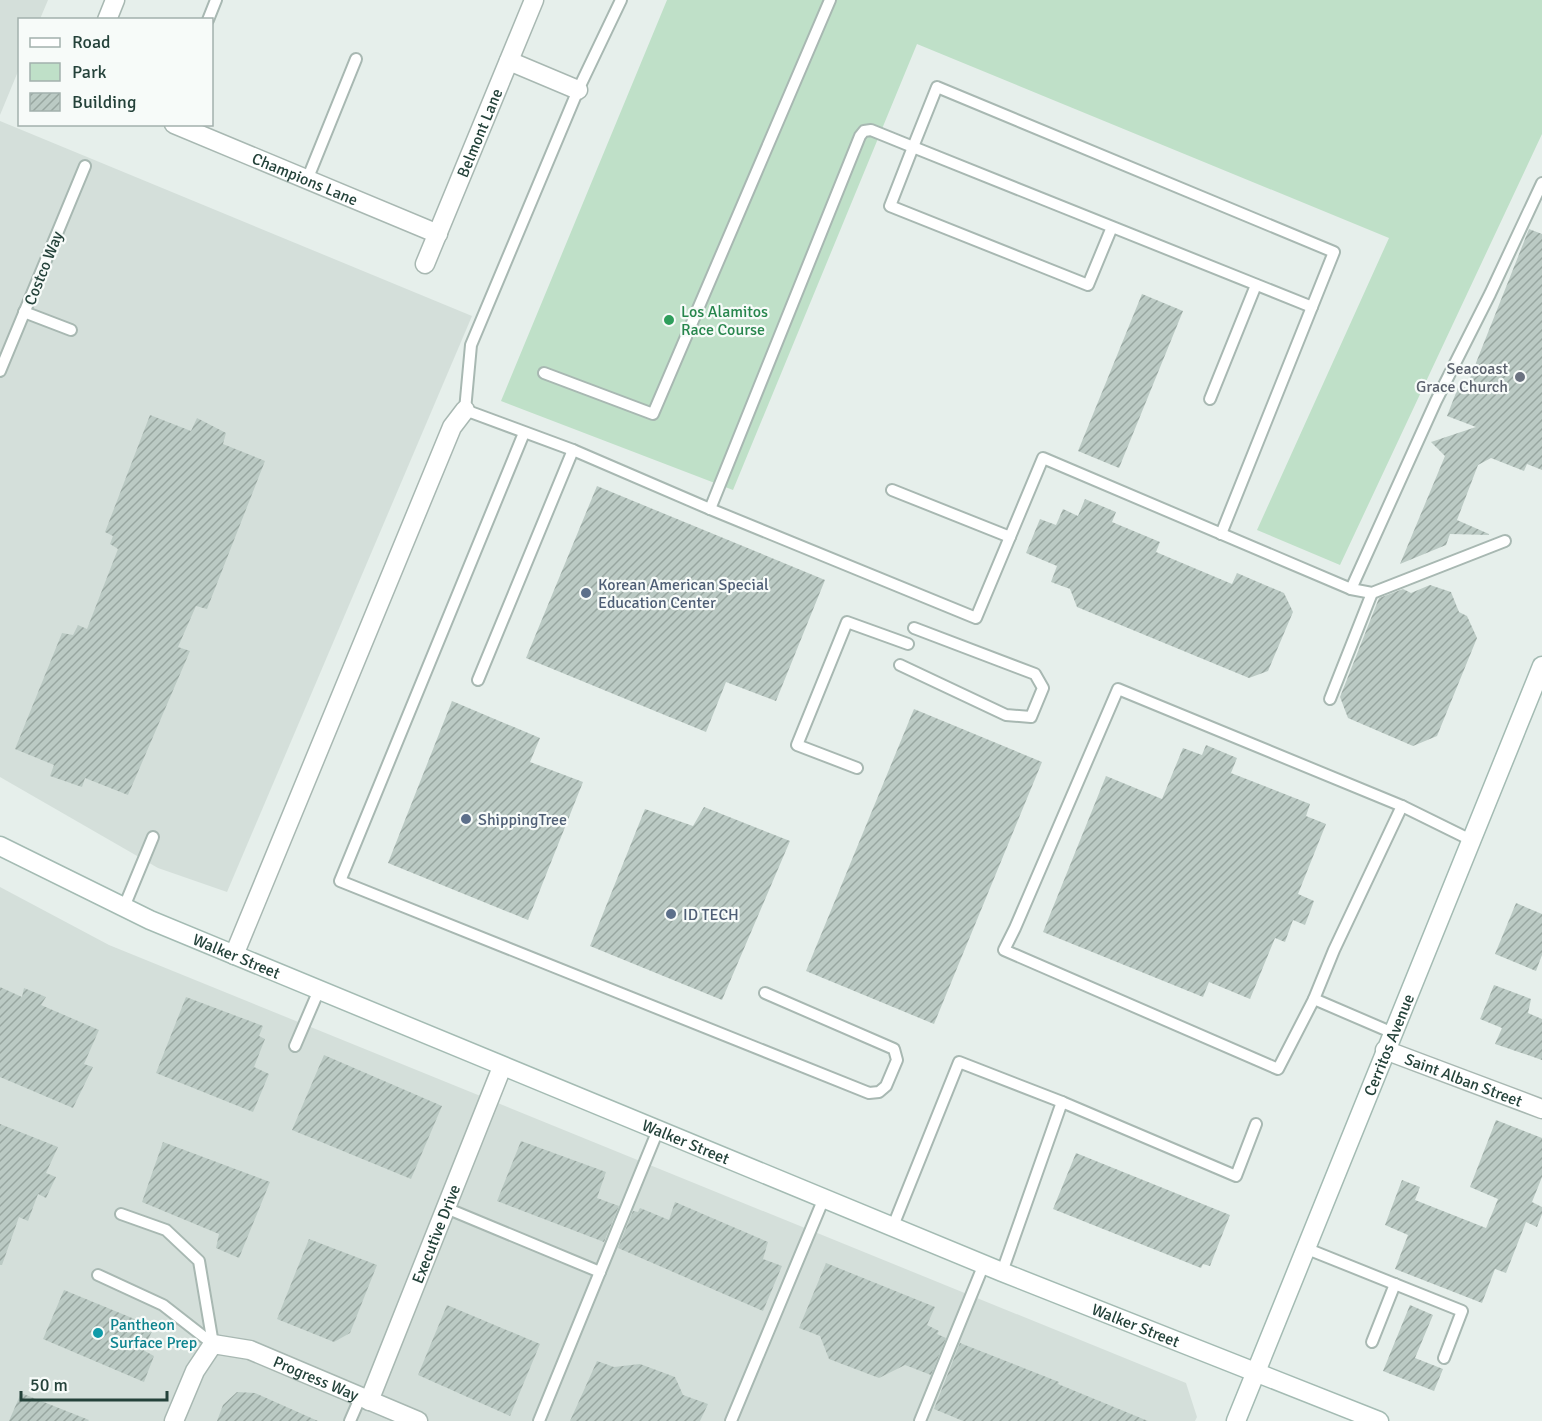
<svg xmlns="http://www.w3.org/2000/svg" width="1542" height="1421" viewBox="0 0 1542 1421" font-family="Signika,sans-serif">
<defs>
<pattern id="building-hatch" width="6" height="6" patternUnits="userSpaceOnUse" patternTransform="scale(1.5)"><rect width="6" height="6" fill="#bbcac4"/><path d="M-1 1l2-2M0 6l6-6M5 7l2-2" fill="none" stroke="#98a6a0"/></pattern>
</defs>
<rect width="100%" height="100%" fill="#e6efeb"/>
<g fill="#d4dfda">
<polygon points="0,0 48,0 40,19 20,20 19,69 0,115"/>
<polygon points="0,121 472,316 227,892 158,868 0,777"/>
<polygon points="0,887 109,945 1186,1383 1197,1417 1195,1421 0,1421"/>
</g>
<polygon fill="#bfe0c8" points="667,0 1542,0 1542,134 1340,565 1257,530 1389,238 917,44 733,490 501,401"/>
<g fill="url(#building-hatch)">
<polygon points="1529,229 1542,234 1542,470 1527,464 1524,471 1491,458 1478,465 1457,520 1489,534 1489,535 1450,534 1446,545 1400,564 1445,456 1431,442 1476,427 1447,416 1459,385 1466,388"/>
<polygon points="1142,294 1183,311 1119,468 1078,451"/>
<polygon points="150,415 191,431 197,418 226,433 223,444 265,461 207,609 196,606 178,647 190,651 128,795 85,778 82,787 50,776 54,765 15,749 62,633 73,635 78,625 87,629 118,549 110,544 113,536 105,532"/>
<polygon points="597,486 825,580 776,701 726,682 706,732 526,658"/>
<polygon points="1085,499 1116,512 1112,522 1160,542 1156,552 1232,584 1237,573 1284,593 1293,612 1268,671 1249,678 1077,607 1070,589 1051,582 1057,566 1026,553 1040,519 1056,525 1063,509 1078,516"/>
<polygon points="1430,585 1451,592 1459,612 1467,616 1477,638 1437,736 1413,746 1348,718 1340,697 1379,598 1403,589 1411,593"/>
<polygon points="452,701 540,738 530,762 583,782 528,920 388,863"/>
<polygon points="914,709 1042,762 934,1024 806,971"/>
<polygon points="1206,745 1237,758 1231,773 1310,804 1306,816 1326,824 1298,894 1314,901 1305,925 1293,920 1285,942 1275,938 1250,999 1209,982 1203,997 1043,932 1106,776 1162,799 1183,748 1202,755"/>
<polygon points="704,807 790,841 722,1000 590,946 645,809 693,826"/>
<polygon points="1516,903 1542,914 1542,955 1536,971 1495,954"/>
<polygon points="1494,985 1531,999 1528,1013 1542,1019 1542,1060 1495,1044 1502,1028 1480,1019"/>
<polygon points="0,987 22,997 24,988 46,997 41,1005 99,1030 84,1064 93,1067 73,1108 0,1077"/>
<polygon points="186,997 263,1026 259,1036 265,1039 254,1067 269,1074 253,1112 156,1073"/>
<polygon points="324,1055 442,1106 411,1179 292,1130"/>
<polygon points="1496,1120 1542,1138 1542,1177 1532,1202 1542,1207 1542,1214 1537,1227 1526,1222 1506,1273 1495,1269 1482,1303 1395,1269 1408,1235 1385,1225 1402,1180 1420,1187 1415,1200 1486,1228 1498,1199 1470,1187"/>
<polygon points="0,1124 58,1147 46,1173 56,1177 46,1198 38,1194 28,1221 19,1217 2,1265 0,1265"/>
<polygon points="521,1141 606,1172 597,1198 619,1206 604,1242 497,1201"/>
<polygon points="163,1142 270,1182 239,1258 216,1248 219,1234 142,1202"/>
<polygon points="1076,1153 1230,1215 1210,1266 1203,1264 1201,1268 1053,1209"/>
<polygon points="675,1202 768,1242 763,1259 782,1266 763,1311 618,1248 633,1211 638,1212 640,1208 669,1220"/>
<polygon points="309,1239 377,1265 350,1333 334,1342 277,1319"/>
<polygon points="826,1263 935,1307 927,1325 939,1331 937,1334 946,1338 931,1375 905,1365 879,1378 829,1359 820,1336 799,1328"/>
<polygon points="64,1290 154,1327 143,1350 154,1356 144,1382 43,1339"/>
<polygon points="447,1305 540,1344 510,1416 418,1375"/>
<polygon points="1410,1305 1433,1315 1415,1358 1443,1369 1434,1391 1383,1371"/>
<polygon points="960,1343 1059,1382 1058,1384 1148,1421 963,1421 934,1409"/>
<polygon points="597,1361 614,1367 640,1364 675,1377 683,1395 708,1404 700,1421 570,1421"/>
<polygon points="237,1392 255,1393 318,1421 217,1421 223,1405"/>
<polygon points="21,1393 89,1420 88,1421 9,1421"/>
</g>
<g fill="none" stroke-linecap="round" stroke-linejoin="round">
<g stroke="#a8b8b2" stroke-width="14">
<g id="lane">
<polyline points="621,0 578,90 471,345 465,410 573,450 710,509 976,618 1043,458 1351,589 1436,401 1490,294 1542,183"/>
<polyline points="208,20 216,0"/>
<polyline points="307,180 356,59"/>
<polyline points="1112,227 1088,285 890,206 913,147 1312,307"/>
<polyline points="24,312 71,330"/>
<polyline points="0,371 85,166"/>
<polyline points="544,373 653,414 830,0"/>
<polyline points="1210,399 1256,285"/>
<polyline points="524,433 340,881 869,1093 879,1092 886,1086 897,1060 894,1049 765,993"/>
<polyline points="892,490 1010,537"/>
<polyline points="710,509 860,136 864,131 871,130 913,147 937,87 1334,252 1221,534"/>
<polyline points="1351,589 1372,593 1505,541"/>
<polyline points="900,665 1006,715 1031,717 1043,688 1035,674 914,628"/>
<polyline points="478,680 573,450"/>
<polyline points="1330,699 1372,593"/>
<polyline points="857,768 797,745 847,622 908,644"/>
<polyline points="124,907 153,837"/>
<polyline points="1314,999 1334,950 1402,806"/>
<polyline points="1393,1033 1314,999 1278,1069 1004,950 1015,928 1118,689 1402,806 1471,840"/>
<polyline points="295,1046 319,990"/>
<polyline points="446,1208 600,1272"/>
<polyline points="121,1214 166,1230 199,1261 213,1344"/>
<polyline points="893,1226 959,1062 1062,1102"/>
<polyline points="1305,1248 1462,1311 1444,1358"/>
<polyline points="1002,1272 1062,1102 1236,1176 1256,1124"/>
<polyline points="98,1275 163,1305 213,1344"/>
<polyline points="1372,1342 1395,1284"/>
<polyline points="350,1421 360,1398"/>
<polyline points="539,1421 658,1130"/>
<polyline points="731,1421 824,1198"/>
<polyline points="920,1421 984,1264"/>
</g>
</g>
<g stroke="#a8b8b2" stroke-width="21">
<g id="street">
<polyline points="107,20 115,0"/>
<polyline points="509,61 578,90"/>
<path id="s1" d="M174,124L438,234"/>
<path id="s2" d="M425,264L534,0"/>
<polyline points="234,955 452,427 465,410"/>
<path id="s3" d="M1385,1050L1542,1109"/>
<path id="s4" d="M369,1401L502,1067"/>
<path id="s5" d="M174,1421L195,1371L213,1344L250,1350L418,1421"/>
</g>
</g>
<g stroke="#a4bbb3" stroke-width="21">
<g id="secondary">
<path id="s6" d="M0,846L150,920L1002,1272L1379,1421"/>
<path id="s7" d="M1236,1421L1542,666"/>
</g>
</g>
<use href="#lane" stroke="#fff" stroke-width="10"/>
<use href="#street" stroke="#fff" stroke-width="18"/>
<use href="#secondary" stroke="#fff" stroke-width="18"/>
</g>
<circle fill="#2e9e5b" stroke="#f7fbf9" stroke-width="2" cx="669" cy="320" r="6"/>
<circle fill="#6b7280" stroke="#f7fbf9" stroke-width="2" cx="1520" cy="377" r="6"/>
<g fill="#5c6f8a" stroke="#f7fbf9" stroke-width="2">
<circle cx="586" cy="593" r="6"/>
<circle cx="466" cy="819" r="6"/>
<circle cx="671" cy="914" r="6"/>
</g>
<circle fill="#0f9aa8" stroke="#f7fbf9" stroke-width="2" cx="98" cy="1333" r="6"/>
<g text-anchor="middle" stroke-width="4.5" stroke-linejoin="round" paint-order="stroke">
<g font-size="16" fill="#24423a" stroke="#f7fbf9">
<text dy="6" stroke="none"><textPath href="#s2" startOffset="142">Belmont Lane</textPath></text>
<text dy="6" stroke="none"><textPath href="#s1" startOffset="142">Champions Lane</textPath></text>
<text transform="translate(43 268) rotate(-68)" y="6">Costco Way</text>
<text dy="6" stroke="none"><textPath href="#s6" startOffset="261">Walker Street</textPath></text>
<text dy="6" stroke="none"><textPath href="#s7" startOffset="406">Cerritos Avenue</textPath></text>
<text dy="6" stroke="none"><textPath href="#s3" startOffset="84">Saint Alban Street</textPath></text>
<text dy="6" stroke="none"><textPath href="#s6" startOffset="747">Walker Street</textPath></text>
<text dy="6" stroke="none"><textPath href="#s4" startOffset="180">Executive Drive</textPath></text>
<text dy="6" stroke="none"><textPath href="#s6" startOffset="1233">Walker Street</textPath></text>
<text dy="6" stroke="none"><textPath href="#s5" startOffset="196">Progress Way</textPath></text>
</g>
<g font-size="16" fill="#27864d" stroke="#f7fbf9" text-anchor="start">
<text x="681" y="317">Los Alamitos<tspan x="681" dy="18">Race Course</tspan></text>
</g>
<g font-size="16" fill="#5b616d" stroke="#f7fbf9" text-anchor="end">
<text x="1508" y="374">Seacoast<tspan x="1508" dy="18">Grace Church</tspan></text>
</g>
<g font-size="16" fill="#4e5e75" stroke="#f7fbf9" text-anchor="start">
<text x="598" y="590">Korean American Special<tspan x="598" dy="18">Education Center</tspan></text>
<text x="478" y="825">ShippingTree</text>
<text x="683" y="920">ID TECH</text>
</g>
<g font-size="16" fill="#0d838f" stroke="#f7fbf9" text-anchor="start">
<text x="110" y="1330">Pantheon<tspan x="110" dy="18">Surface Prep</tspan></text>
</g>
</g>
<rect x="18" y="18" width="195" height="108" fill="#f7fbf9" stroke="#a3b1ad" stroke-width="1.5"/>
<rect x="30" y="38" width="30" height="9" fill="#ffffff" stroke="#a3b1ad" stroke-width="1.5"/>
<text x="72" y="48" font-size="18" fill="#24423a">Road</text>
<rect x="30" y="63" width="30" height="18" fill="#bfe0c8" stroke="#a3b1ad" stroke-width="1.5"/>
<text x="72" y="78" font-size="18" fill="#24423a">Park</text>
<rect x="30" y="93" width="30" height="18" fill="url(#building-hatch)" stroke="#a3b1ad" stroke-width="1.5"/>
<text x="72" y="108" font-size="18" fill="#24423a">Building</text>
<path d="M21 1391v9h146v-9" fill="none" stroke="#24423a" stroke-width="3"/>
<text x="30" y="1391" font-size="18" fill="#24423a" stroke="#f7fbf9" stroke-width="4.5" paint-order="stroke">50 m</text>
</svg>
